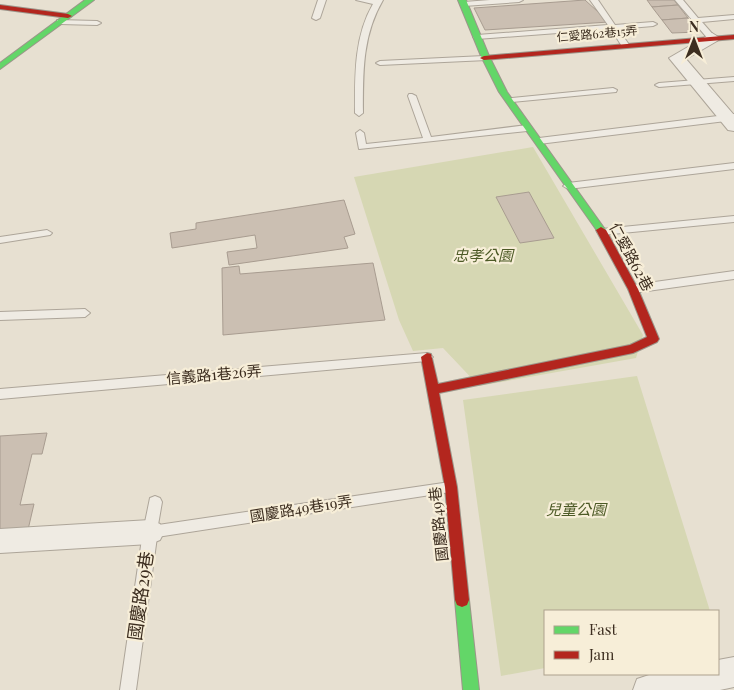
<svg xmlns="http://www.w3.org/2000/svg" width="734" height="690" viewBox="0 0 734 690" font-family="'Playfair Display','Noto Sans TC',serif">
<rect width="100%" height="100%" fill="#e7e0d1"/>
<g fill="#d6d7b3">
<polygon points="533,147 643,335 636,358 479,386 443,348 413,351 399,320 354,177"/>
<polygon points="637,376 710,611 545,611 545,668 501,676 463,400"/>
</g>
<g fill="#cbbfb2" stroke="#a89c90">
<polygon points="585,0 609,22 485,30 474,8"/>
<polygon points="647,0 674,0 678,5 652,7"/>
<polygon points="678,5 688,18 662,20 652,7"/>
<polygon points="688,18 699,32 672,33 662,20"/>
<polygon points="529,192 554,238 520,243 496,197"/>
<polygon points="344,200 355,234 344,237 348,248 229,265 227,252 257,248 255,235 172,248 170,233 196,229 196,223"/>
<polygon points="373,263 385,320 223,335 222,268 239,266 240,274"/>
<polygon points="47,433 42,454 32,454 20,505 34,504 27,534 0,536 0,436"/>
</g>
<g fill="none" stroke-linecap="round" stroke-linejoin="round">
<g stroke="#ada599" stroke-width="2">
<g id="lane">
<polygon points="318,0 326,0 320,18 316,20 312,18"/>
<path d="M356,0H383C362,36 363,73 363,113L359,116L355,113C355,75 354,37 373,4Z"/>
<polygon points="490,0 523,0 519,2 464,6 460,4 464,2"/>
<polygon points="590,0 598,0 615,25 653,22 657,24 653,26 618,29 630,46 626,48 623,48 611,29 477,39 473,37 477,35 608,25"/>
<polygon points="675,0 683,0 698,18 734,15 734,19 702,22 716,38 709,40"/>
<polygon points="57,20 97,21 101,23 97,25 60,24 57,24"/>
<polygon points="484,56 487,56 487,60 380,65 376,63 380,61"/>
<polygon points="734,77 734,81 659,87 655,85 659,83"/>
<polygon points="613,88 617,90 616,92 512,102 508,100 512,98"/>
<polygon points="409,94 412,94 416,96 431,137 527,125 531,128 527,131 359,149 356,133 360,130 364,133 366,144 423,138 408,96"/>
<polygon points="734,114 734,120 539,144 535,141 539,138"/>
<polygon points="734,163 734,169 568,189 563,186 568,183"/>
<polygon points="734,216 734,222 602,235 597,232 602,229"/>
<polygon points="47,230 52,233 50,235 0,243 0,237"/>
<polygon points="734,271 734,279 633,293 628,289 633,285"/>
<polygon points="85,309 90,313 85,317 0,320 0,312"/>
<polygon points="427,353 433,357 427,361 0,399 0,389"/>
<polygon points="450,482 455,483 456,487 455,491 450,492 157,537 136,690 120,690 143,532 150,498 155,496 160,498 162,502 158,525"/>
</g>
</g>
<g stroke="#ada599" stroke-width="2">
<g id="street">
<polygon points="712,33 720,38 717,41 686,59 734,115 734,131 728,130 669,58"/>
<polygon points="150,520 160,524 164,532 160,540 150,544 0,553 0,529"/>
<polygon points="734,657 734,687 720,690 633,690 637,679 652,674 718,674 718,660"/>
</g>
</g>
<g stroke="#9c958a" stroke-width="2">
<g id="fast">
<polygon points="85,0 94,0 0,69 0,63"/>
<polygon points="458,0 466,0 489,56 507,92 604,228 606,230 604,232 598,232 499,92 481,56"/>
<polygon points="462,593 467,595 469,600 479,690 463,690 455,600 457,595"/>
</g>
</g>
<g stroke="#9c958a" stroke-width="2">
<g id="jam">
<polygon points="0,5 68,14 72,16 68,18 0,9"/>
<polygon points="734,35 734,39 484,60 480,58 484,56"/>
<polygon points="601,227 606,230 638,289 659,339 657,342 633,353 439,393 457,487 469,600 467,605 462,607 457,605 455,600 445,487 421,357 427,353 431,354 438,384 630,345 647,337 628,289 596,230"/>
</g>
</g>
<use href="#lane" fill="#efebe3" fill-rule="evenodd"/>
<use href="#street" fill="#efebe3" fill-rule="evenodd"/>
<use href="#fast" fill="#63d668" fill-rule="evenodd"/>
<use href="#jam" fill="#b3261e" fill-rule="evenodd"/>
</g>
<g text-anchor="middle" stroke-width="4.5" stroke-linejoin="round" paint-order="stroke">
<g font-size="12" fill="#3d2e20" stroke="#f7eed8">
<text transform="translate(597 34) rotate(-5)" y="4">仁愛路62巷15弄</text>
</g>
<g font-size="15" font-style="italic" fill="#4d5a26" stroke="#f7eed8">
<text x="483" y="261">忠孝公園</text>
<text x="576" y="515">兒童公園</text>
</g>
<g font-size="15" fill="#3d2e20" stroke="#f7eed8">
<text transform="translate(631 257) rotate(62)" y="5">仁愛路62巷</text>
<text transform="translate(214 375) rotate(-5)" y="5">信義路1巷26弄</text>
<text transform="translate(301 509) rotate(-9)" y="5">國慶路49巷19弄</text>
<text transform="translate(439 524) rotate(-96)" y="5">國慶路49巷</text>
</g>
<g font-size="18" fill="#3d2e20" stroke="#f7eed8">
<text transform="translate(141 596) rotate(-82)" y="6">國慶路29巷</text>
</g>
</g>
<rect x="544" y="610" width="175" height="65" fill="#f7eed8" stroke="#ada18e"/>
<rect x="554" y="626" width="25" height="8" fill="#63d668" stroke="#ada18e"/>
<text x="589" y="635" font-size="15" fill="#3d2e20">Fast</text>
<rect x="554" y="651" width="25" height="8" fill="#b3261e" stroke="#ada18e"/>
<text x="589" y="660" font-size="15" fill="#3d2e20">Jam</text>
<g transform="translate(694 40)" stroke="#f7eed8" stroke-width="4" paint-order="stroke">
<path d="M0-4L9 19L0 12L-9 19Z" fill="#3d2e20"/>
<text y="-8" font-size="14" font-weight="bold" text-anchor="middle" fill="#3d2e20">N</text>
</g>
</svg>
